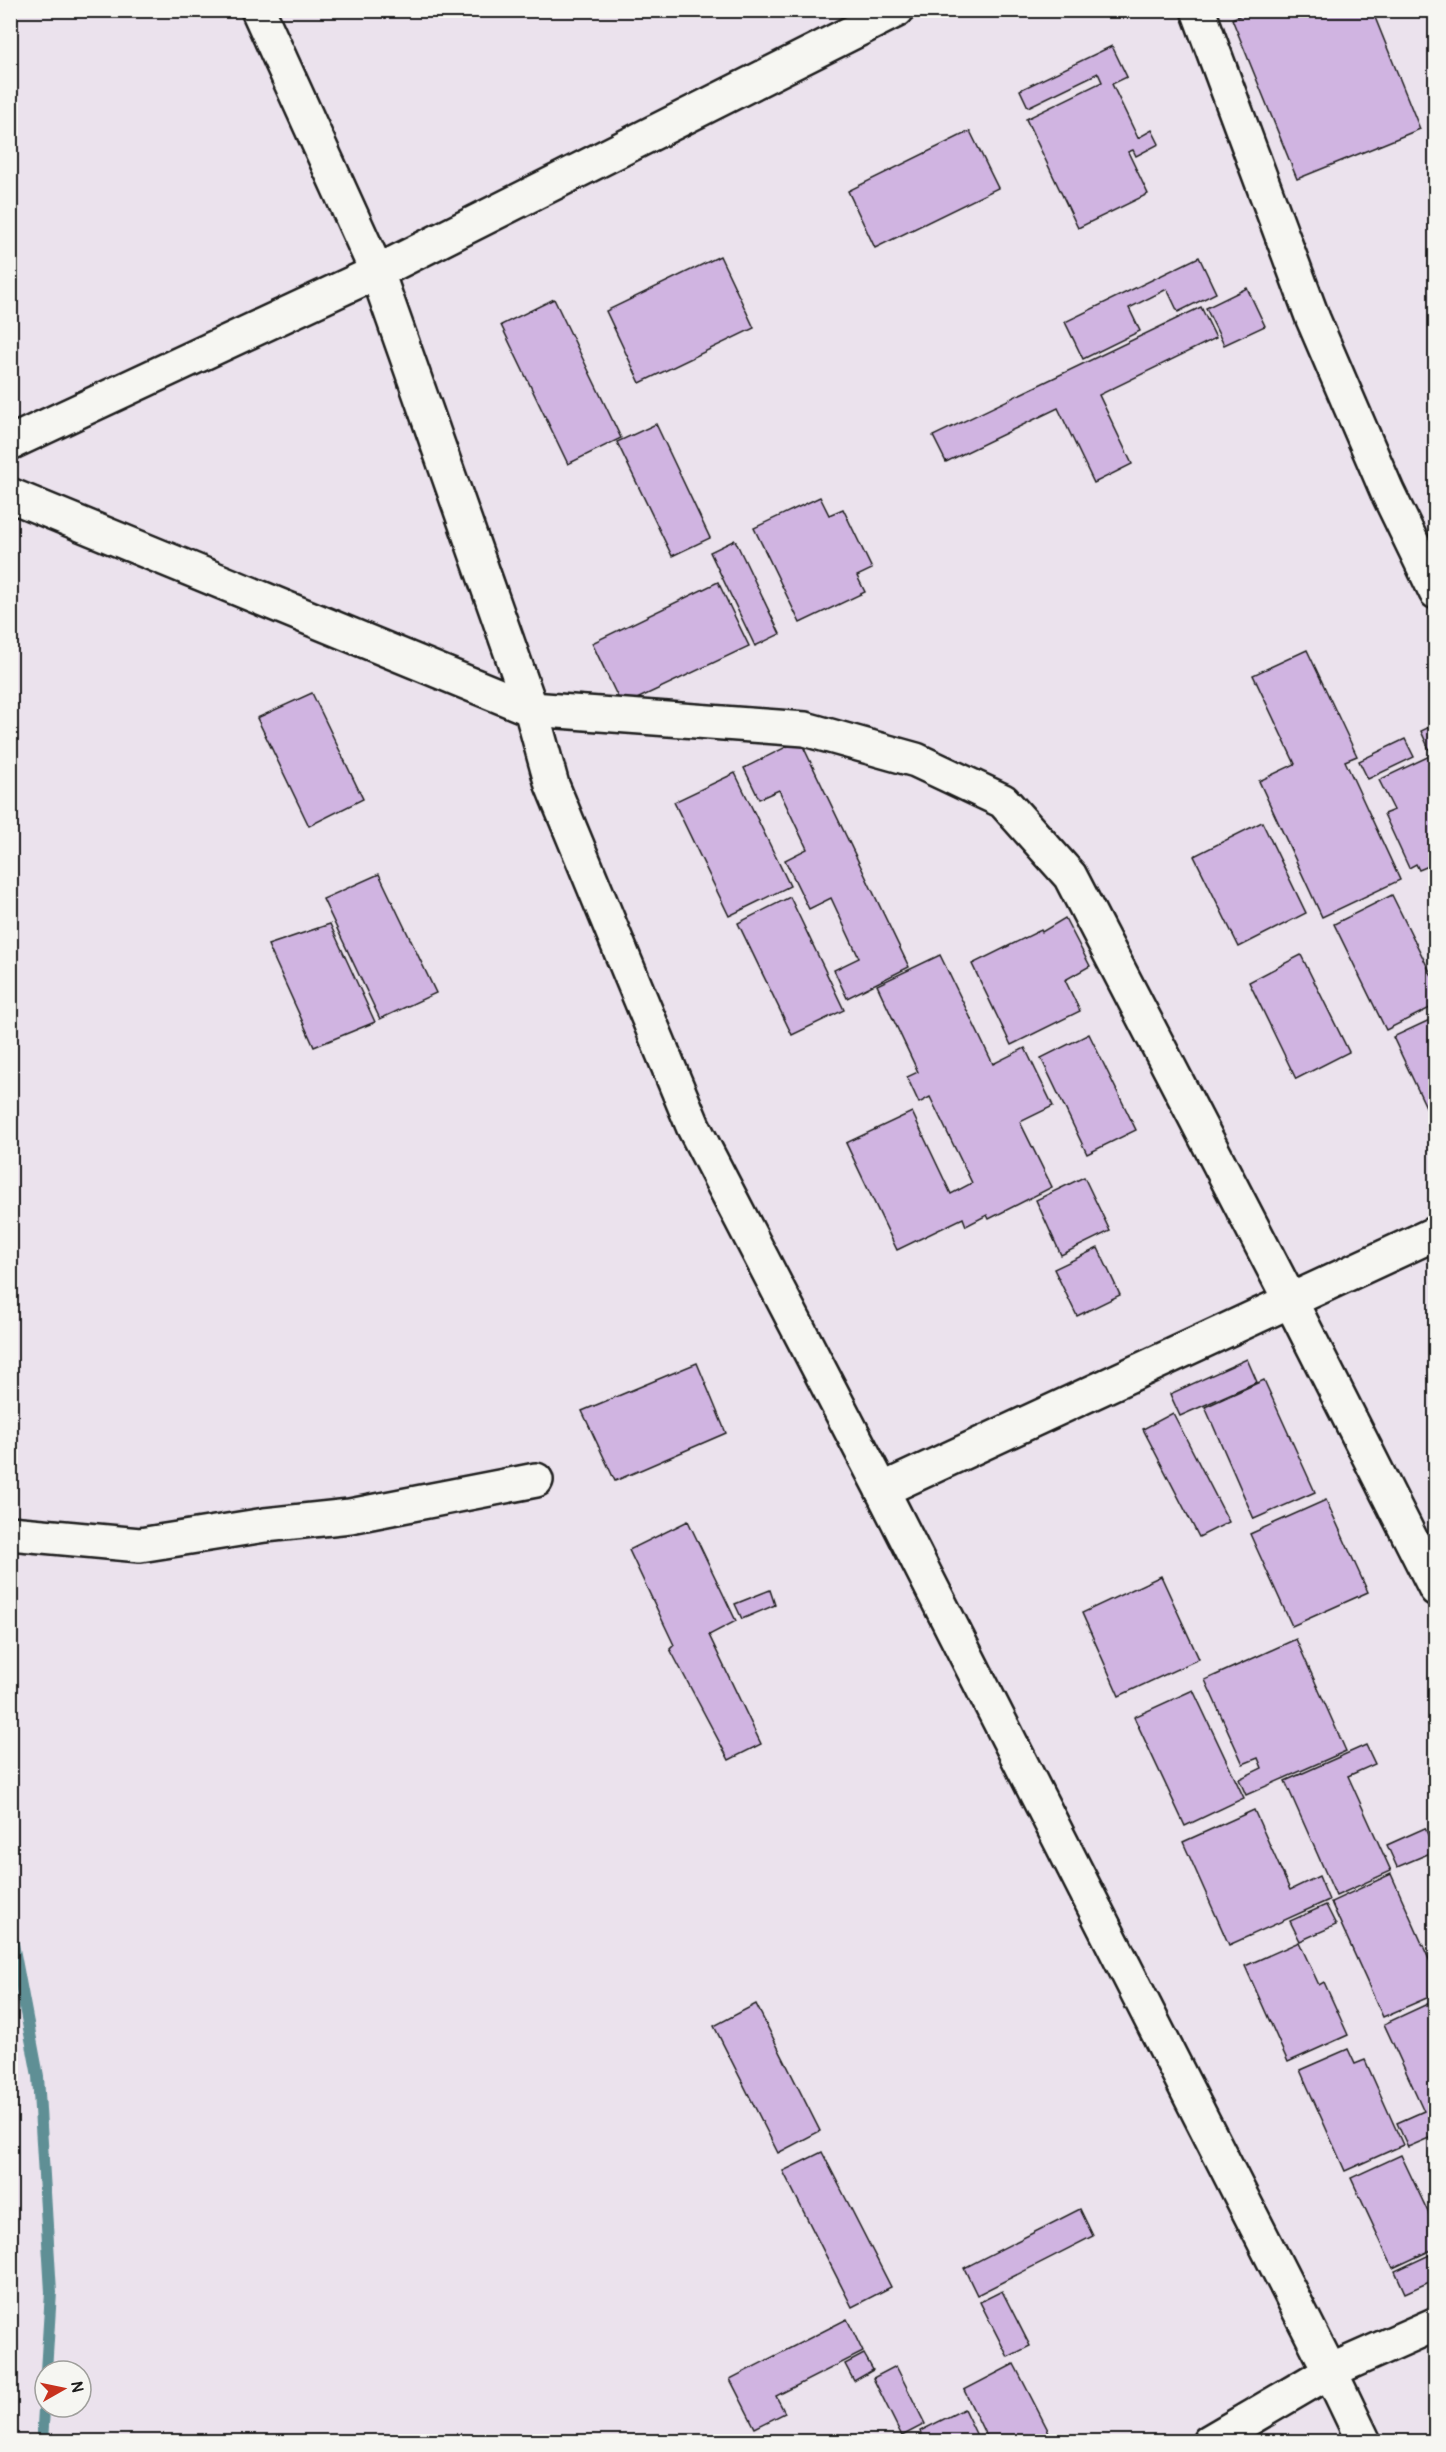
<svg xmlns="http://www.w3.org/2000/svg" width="1446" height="2452" viewBox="0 0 1446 2452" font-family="Pangolin,sans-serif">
<rect width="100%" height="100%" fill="#ebe2ed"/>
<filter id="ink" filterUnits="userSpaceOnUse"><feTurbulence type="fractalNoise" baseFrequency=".0167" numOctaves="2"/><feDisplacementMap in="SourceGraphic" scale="12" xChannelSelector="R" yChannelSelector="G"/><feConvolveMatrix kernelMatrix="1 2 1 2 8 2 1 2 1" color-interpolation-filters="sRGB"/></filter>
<g filter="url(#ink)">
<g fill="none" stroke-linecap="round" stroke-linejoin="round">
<g stroke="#5f8f95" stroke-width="12">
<polyline points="10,1928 38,2076 51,2292 46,2371"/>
<polyline points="42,2442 45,2393"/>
</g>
</g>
<g fill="#d0b4e1" stroke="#1c1c1c" stroke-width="1.5">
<polygon points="1252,10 1372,10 1420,129 1297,179 1232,19"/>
<polygon points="1112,46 1127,77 1112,84 1138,138 1152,130 1159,144 1136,156 1133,150 1128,152 1148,194 1078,228 1026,119 1102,82 1098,73 1028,107 1020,90"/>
<polygon points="970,131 998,188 875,248 848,191"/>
<polygon points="720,256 754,328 640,383 606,311"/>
<polygon points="1199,257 1216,293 1178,312 1167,289 1129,308 1140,331 1083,359 1065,322"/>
<polygon points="1247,288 1265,326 1224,345 1206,308"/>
<polygon points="554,299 621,438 568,464 501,325"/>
<polygon points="1201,307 1216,338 1099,395 1132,464 1094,483 1058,408 946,462 933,436"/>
<polygon points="656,424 710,538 672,556 617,442"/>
<polygon points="820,497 829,515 843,509 872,569 857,576 865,592 800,623 754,528"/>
<polygon points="735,540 780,634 755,646 710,552"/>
<polygon points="718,582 749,646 622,706 592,643"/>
<polygon points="1307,650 1357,756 1345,761 1400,880 1322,917 1259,781 1295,764 1253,675"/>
<polygon points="312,693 363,799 309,826 257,718"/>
<polygon points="1436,724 1436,746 1429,749 1421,731"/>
<polygon points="1405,739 1414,757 1368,779 1359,761"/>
<polygon points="800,740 909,967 847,998 834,970 859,958 831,898 809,909 785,860 807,849 779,790 759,799 744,768"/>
<polygon points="1436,753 1436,863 1419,870 1416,864 1409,868 1384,814 1394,810 1379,780"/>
<polygon points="735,773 790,886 729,916 674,802"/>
<polygon points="1262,822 1306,913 1239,947 1194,856"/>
<polygon points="379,874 436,993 380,1019 323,899"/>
<polygon points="1392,895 1436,984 1436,1005 1386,1030 1334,924"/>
<polygon points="790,897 844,1010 792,1035 738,923"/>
<polygon points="1065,918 1090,966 1065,980 1080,1011 1011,1045 972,964 1041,930 1042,932"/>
<polygon points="330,924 375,1022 314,1047 268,945"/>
<polygon points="940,955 993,1064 1025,1048 1053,1106 1020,1122 1052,1187 989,1219 987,1215 966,1226 963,1218 897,1250 846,1143 912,1112 951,1194 972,1183 930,1097 919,1103 907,1077 918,1072 877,985"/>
<polygon points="1301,955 1349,1052 1296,1079 1249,982"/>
<polygon points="1436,1017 1436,1128 1393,1037"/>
<polygon points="1089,1034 1136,1130 1087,1154 1041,1058"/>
<polygon points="1084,1177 1110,1231 1061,1255 1036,1200"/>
<polygon points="1098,1248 1120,1295 1077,1316 1054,1269"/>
<polygon points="1247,1359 1257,1382 1180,1416 1170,1394"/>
<polygon points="697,1363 726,1433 615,1481 582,1411"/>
<polygon points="1264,1380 1315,1492 1254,1519 1205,1407"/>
<polygon points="1173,1413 1229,1522 1199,1537 1143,1429"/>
<polygon points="1326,1500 1368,1592 1292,1626 1250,1534"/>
<polygon points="688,1521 736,1621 709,1635 761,1744 729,1760 670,1649 674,1645 629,1550"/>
<polygon points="1161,1576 1199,1659 1119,1696 1082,1613"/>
<polygon points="770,1590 775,1605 742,1619 735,1604"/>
<polygon points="1296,1639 1346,1751 1246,1795 1239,1779 1262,1768 1258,1758 1243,1764 1205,1680"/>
<polygon points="1193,1690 1244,1798 1185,1826 1134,1717"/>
<polygon points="1366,1745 1375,1764 1348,1776 1391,1871 1336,1896 1285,1781"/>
<polygon points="1254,1810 1290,1890 1319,1876 1329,1900 1229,1945 1183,1842"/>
<polygon points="1425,1828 1435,1851 1397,1867 1387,1845"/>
<polygon points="1391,1874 1436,1975 1436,1994 1383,2017 1331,1902"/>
<polygon points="1326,1905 1336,1925 1300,1941 1290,1921"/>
<polygon points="1299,1942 1319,1985 1324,1982 1348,2035 1288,2062 1245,1966"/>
<polygon points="1436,2000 1436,2135 1408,2147 1397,2123 1424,2111 1384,2024"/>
<polygon points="756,2004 820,2131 778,2153 714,2026"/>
<polygon points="1348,2049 1355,2064 1365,2060 1403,2145 1345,2171 1300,2070"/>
<polygon points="822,2152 891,2287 852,2307 783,2171"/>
<polygon points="1401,2155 1436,2229 1436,2248 1393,2268 1351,2178"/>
<polygon points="1080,2209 1093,2236 977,2295 964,2268"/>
<polygon points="1436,2252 1436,2279 1405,2293 1395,2271"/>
<polygon points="1002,2291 1030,2346 1008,2357 980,2302"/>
<polygon points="847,2319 863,2352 776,2396 785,2413 755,2428 730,2379"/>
<polygon points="864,2354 873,2370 854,2381 845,2364"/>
<polygon points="1014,2364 1053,2440 1049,2442 989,2442 964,2390"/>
<polygon points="896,2366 925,2424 902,2436 873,2378"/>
<polygon points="964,2409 980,2442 924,2442 920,2431"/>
</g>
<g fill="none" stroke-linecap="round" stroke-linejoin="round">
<g stroke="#1c1c1c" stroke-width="38">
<g id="street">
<polyline points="258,10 377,272 531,709 552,785 693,1126 882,1490 1330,2371 1364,2442"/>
<polyline points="1198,10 1313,319 1387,491 1436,592"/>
<polyline points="10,443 377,272 897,10"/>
<polyline points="10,495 531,709 805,729 916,760 1003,801 1070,876 1290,1300 1436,1589"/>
<polyline points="882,1490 1436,1233"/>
<polyline points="10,1533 140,1545 265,1525 350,1516 536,1480"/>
<polyline points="1209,2442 1330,2371 1436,2324"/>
</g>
</g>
<use href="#street" stroke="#f6f6f2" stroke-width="33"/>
</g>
</g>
<rect width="1446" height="2452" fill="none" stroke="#f6f6f2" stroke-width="36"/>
<rect x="18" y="18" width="1410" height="2416" fill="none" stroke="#1c1c1c" stroke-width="2" filter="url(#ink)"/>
<g transform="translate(63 2389) rotate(81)"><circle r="28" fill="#f6f6f2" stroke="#9f9f9c" stroke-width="1.5"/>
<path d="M0-4.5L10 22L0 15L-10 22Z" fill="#c8321e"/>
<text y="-9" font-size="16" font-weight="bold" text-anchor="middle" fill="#1c1c1c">N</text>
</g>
</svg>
